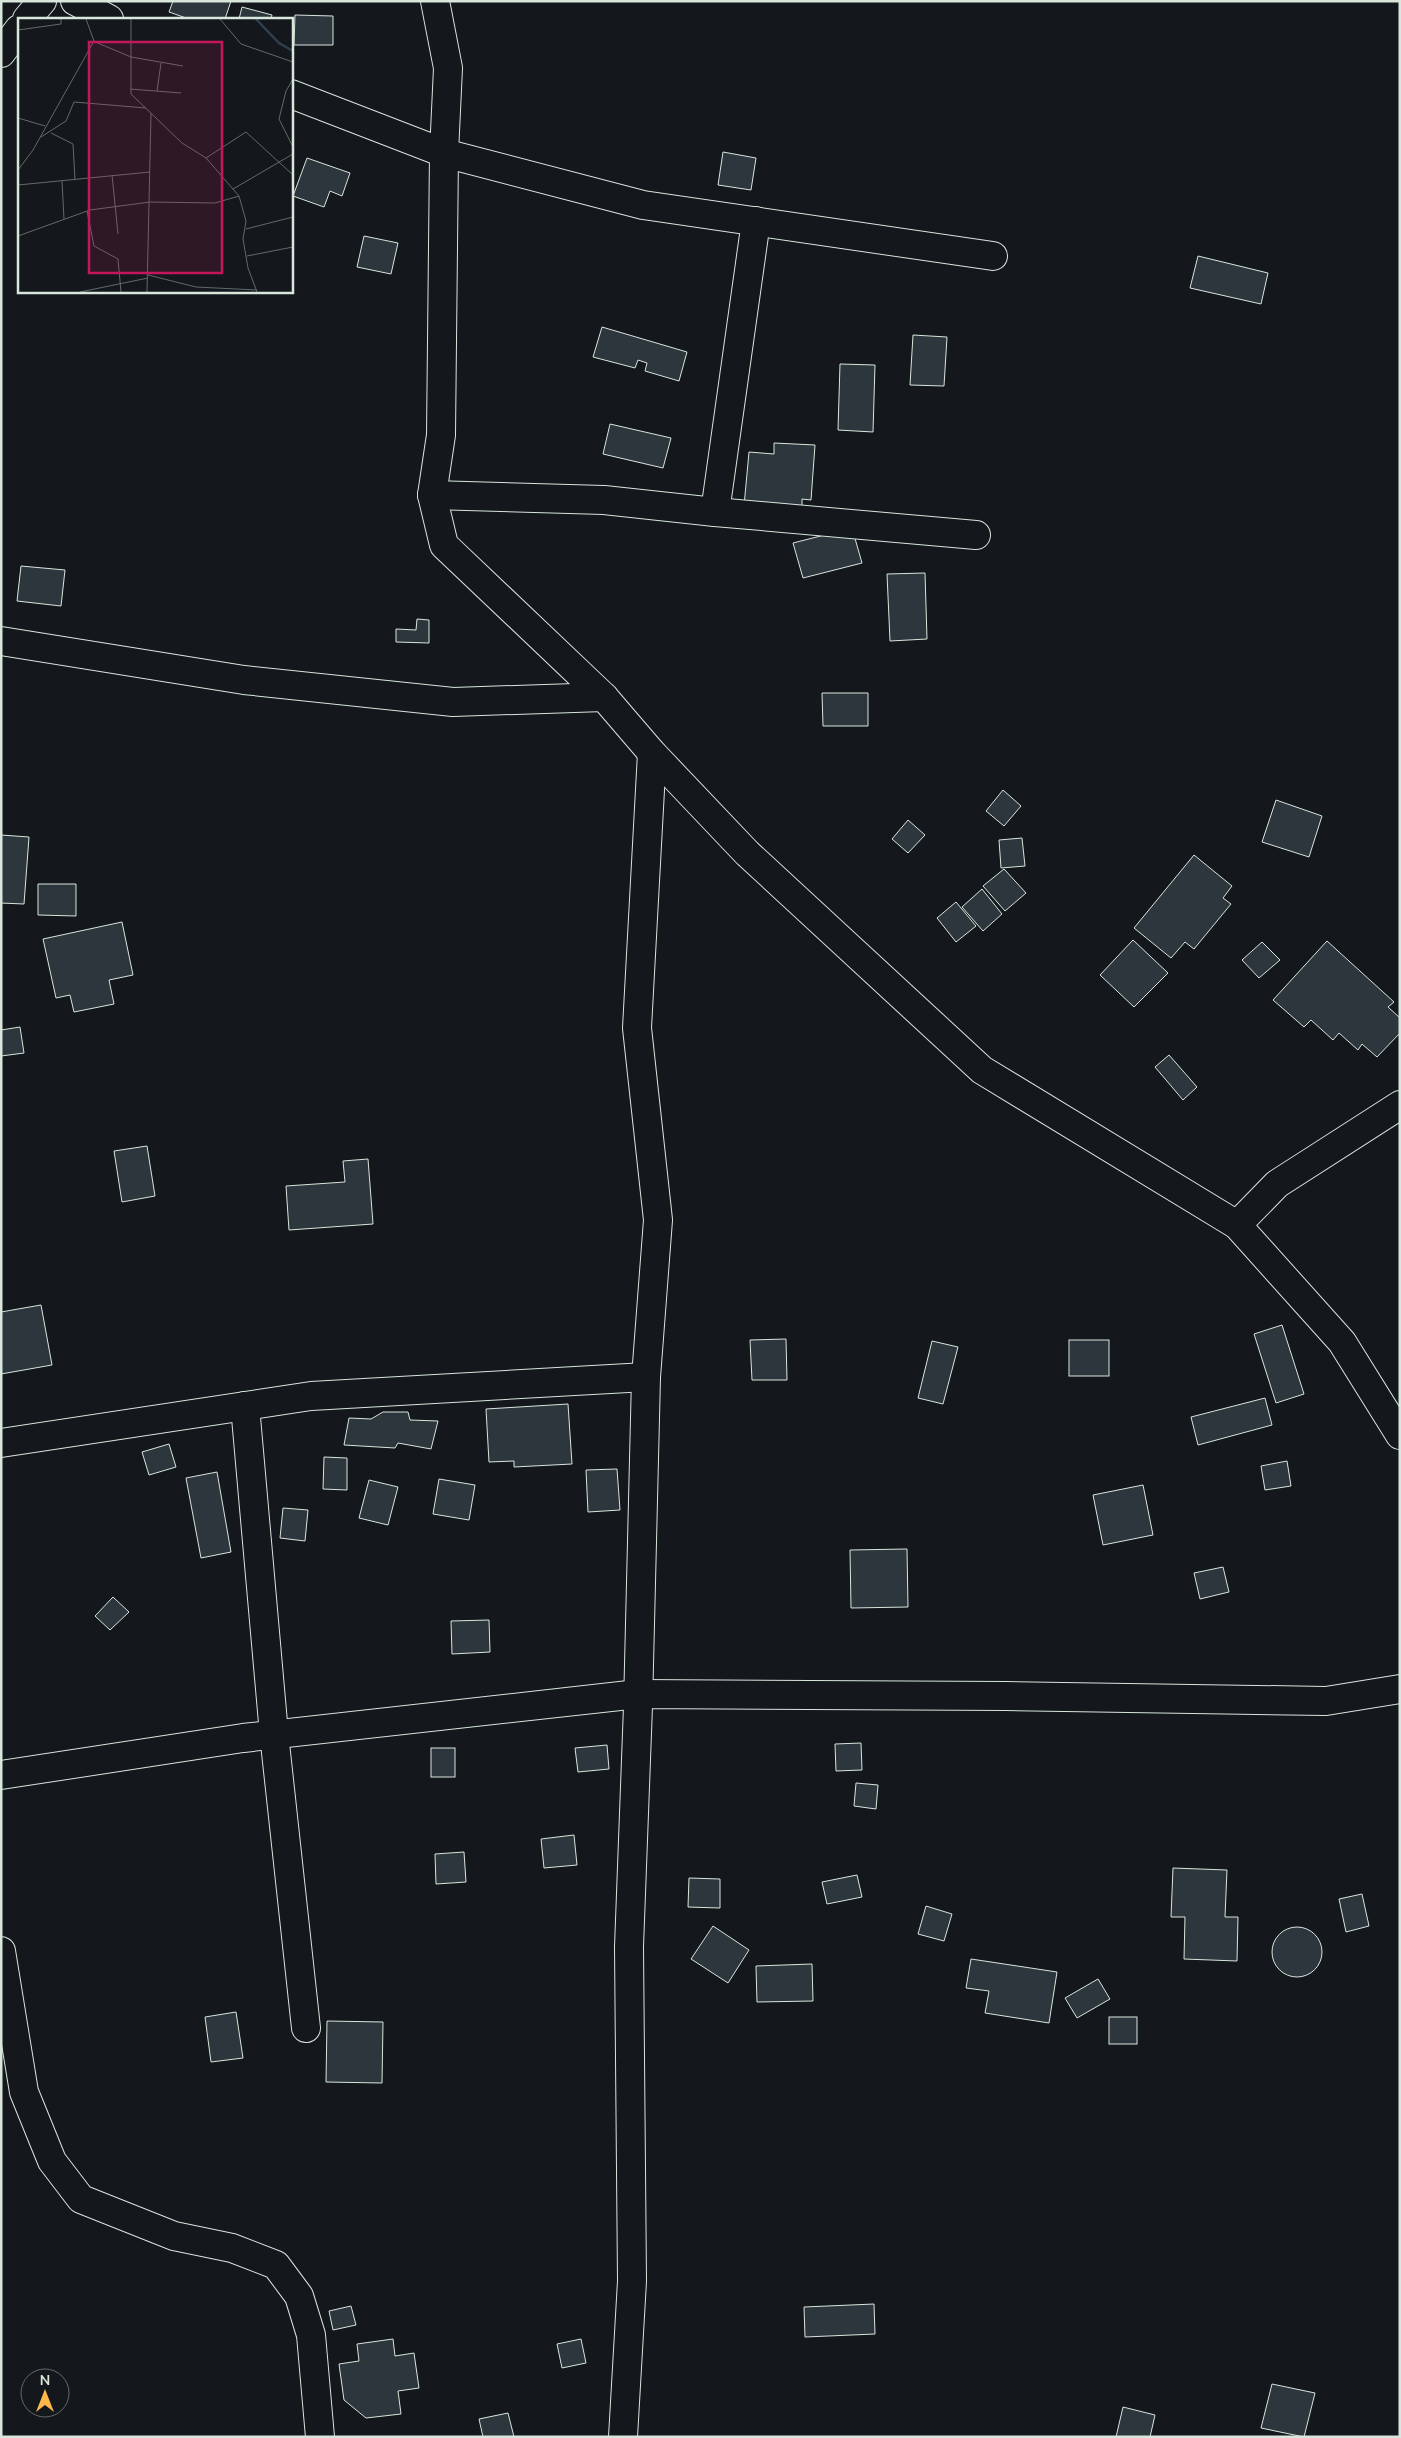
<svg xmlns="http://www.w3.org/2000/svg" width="1401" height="2438" viewBox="0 0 1401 2438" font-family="'Nunito Sans',sans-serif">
<rect width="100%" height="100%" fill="#14181c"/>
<g fill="#2c363c" stroke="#d8e6dc">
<polygon points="173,1 231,1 225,19 189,19 169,12"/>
<polygon points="242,7 272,15 271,19 239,19"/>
<polygon points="295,15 333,16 333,45 294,45"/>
<polygon points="723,152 756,158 751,190 718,185"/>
<polygon points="307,158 350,173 342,196 330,191 324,207 293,196"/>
<polygon points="364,236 398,243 391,274 357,267"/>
<polygon points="1198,256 1268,273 1261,304 1190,288"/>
<polygon points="602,327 687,352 679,381 645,371 647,363 638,360 635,368 593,357"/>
<polygon points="913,335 947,337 944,386 910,385"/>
<polygon points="840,364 875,365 873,432 838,430"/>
<polygon points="610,424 671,438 663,468 603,454"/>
<polygon points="774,443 815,445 811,500 802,499 802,510 744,506 749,452 774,454"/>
<polygon points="852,528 862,563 803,578 793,543"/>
<polygon points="21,566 65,570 61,606 17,601"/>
<polygon points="925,573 927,639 890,641 887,574"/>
<polygon points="417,619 429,620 429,643 396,642 396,629 416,630"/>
<polygon points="822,693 868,693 868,726 823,726"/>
<polygon points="1003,790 1021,806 1004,826 986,811"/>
<polygon points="1276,800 1322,816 1309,857 1262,842"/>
<polygon points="908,820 925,835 908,853 892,839"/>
<polygon points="1,835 29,837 24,904 1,903"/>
<polygon points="1022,838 1025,866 1001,868 999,840"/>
<polygon points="1194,855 1232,886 1223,898 1231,904 1194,949 1185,942 1171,958 1134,928"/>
<polygon points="1004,869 1026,893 1005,911 983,886"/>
<polygon points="38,884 76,884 76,916 38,915"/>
<polygon points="982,889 1002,914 983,931 962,907"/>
<polygon points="956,902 976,926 956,942 937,918"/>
<polygon points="122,922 133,975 109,980 114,1004 74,1012 70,995 56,998 43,939"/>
<polygon points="1133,940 1168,973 1134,1007 1100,975"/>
<polygon points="1327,941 1394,1002 1388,1007 1400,1018 1400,1033 1377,1057 1362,1044 1358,1050 1339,1033 1333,1040 1311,1020 1304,1027 1273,1000"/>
<polygon points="1262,942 1280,960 1259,978 1242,960"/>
<polygon points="20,1027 24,1053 1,1056 1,1030"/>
<polygon points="1169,1055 1197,1087 1183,1100 1155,1067"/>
<polygon points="147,1146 155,1196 122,1202 114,1151"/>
<polygon points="368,1159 373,1224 289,1230 286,1186 345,1182 343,1161"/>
<polygon points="41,1305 52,1365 1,1374 1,1312"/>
<polygon points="1282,1325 1304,1394 1276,1403 1254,1334"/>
<polygon points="786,1339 787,1380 752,1380 750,1340"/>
<rect x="1069" y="1340" width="40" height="36"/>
<polygon points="932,1341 958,1347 943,1404 918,1398"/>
<polygon points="1265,1398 1272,1425 1198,1445 1191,1417"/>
<polygon points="568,1404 572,1464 514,1467 514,1461 489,1462 486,1409"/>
<polygon points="383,1412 408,1412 410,1420 438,1421 431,1449 398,1443 395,1448 344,1445 349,1418 371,1419"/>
<polygon points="169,1444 176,1467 149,1475 142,1452"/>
<polygon points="324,1457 347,1458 347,1490 323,1489"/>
<polygon points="1287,1461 1291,1486 1265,1490 1261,1466"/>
<polygon points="617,1469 620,1510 588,1512 586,1470"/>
<polygon points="217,1472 231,1552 201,1558 186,1478"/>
<polygon points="439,1479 475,1485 469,1520 433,1514"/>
<polygon points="369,1480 398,1487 388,1525 359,1518"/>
<polygon points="1143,1485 1153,1535 1103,1545 1093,1495"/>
<polygon points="283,1508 308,1510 305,1541 280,1538"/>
<polygon points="907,1549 908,1607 851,1608 850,1550"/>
<polygon points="1223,1567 1229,1592 1200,1599 1194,1573"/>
<polygon points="113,1597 129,1612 110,1630 95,1616"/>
<polygon points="489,1620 490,1652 452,1654 451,1621"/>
<polygon points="861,1743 862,1770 836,1771 835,1744"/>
<polygon points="607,1745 609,1769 578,1772 575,1748"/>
<rect x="431" y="1748" width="24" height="29"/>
<polygon points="856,1783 878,1785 876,1809 854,1806"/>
<polygon points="574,1835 577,1865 544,1868 541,1839"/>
<polygon points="464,1852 466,1882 436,1884 435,1854"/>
<polygon points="1173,1868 1227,1870 1225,1917 1238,1917 1237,1961 1184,1959 1185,1917 1171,1917"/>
<polygon points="857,1875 862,1897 827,1904 822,1882"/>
<polygon points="689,1878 720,1879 720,1908 688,1907"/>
<polygon points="1362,1894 1369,1926 1346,1932 1339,1899"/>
<polygon points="926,1906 952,1914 944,1941 918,1934"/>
<polygon points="713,1926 749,1950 728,1983 691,1959"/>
<circle cx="1297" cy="1952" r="25"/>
<polygon points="971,1959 1057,1972 1049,2023 985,2013 989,1991 966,1988"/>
<polygon points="812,1964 813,2001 757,2002 756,1966"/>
<polygon points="1098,1979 1110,1999 1077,2018 1065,1998"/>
<polygon points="236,2012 243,2058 211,2062 205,2017"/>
<rect x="1109" y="2017" width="28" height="27"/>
<polygon points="327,2021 383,2022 382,2083 326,2082"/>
<polygon points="874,2304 875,2334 805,2337 804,2307"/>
<polygon points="351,2306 356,2325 333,2330 329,2311"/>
<polygon points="393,2339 395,2356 414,2353 419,2388 398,2391 401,2414 366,2418 344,2400 339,2364 359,2361 357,2344"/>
<polygon points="581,2339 586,2363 562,2368 557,2344"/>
<polygon points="1272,2384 1315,2393 1304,2437 1261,2428"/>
<polygon points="1123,2407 1155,2415 1150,2437 1116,2437"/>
<polygon points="508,2413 514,2437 483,2437 479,2419"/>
</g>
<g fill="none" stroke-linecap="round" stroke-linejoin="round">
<g stroke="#d8e6dc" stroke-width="30">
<g id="minor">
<polyline points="75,1 109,19"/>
<polyline points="435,1 448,68 444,153 441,435 432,495 444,545 604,697 652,753 747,853 982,1070 1237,1225 1342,1342 1400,1435"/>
<polyline points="27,19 42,1"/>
<polyline points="1,53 19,29"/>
<polyline points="291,94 444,153 643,205 993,256"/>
<polyline points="432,495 604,500 715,512 976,535"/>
<polyline points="715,512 756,221"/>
<polyline points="1,641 244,680 453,702 604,697"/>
<polyline points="1237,1225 1277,1184 1400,1105"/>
<polyline points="245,1406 274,1734 306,2028"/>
<polyline points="1,1443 311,1396 646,1377"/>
<polyline points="1,1775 243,1738 638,1694 1006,1696 1326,1701 1400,1689"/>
<polyline points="1,1951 24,2092 52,2161 81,2199 174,2236 232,2248 276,2265 299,2296 311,2335 320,2437"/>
<polyline points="623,2437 632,2281 629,1947 638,1706 646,1377 658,1220 637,1028 652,753"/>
</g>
</g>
<use href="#minor" stroke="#14181c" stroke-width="28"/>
</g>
<g transform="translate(18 18)">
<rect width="275" height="275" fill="#14181c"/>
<path fill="none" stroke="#2f3f4d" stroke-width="2.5" d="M238,1L261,25L275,33"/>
<path fill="none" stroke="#626a69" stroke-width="1" d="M68,1L76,23L82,26L113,39L165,48M113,1V76L164,125L188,140L221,178L228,203L225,221L230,250L239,274M202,1L223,26L275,44M0,12L43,6V1M275,61L268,73L261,101L275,129M112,71L163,75M139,73L143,45M0,100L27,108M33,115L55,126L57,162M23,119L48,103L56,84L128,90M188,140L228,114L275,157M0,152L15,132L76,23M94,157L100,216M44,163L46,201M0,167L132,154M215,171L275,136M69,193L76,228L100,241L103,274M228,211L275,199M0,218L72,192L132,184L197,185L221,178M229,238L275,229M130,257L178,269L239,272M62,274L130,260M129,274L133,95"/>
<path fill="#c2185b" fill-opacity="0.15" stroke="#c2185b" stroke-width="2.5" d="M71,24H204V255H71Z"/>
<rect width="275" height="275" fill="none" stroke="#d8e6dc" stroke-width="2.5"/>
</g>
<rect width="1401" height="2438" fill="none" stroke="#d8e6dc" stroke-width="5"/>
<g transform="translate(45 2393)"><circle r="24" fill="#14181c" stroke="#626a69"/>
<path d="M0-4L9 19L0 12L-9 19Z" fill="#ffb74d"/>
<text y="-8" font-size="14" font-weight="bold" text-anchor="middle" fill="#d8e6dc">N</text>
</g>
</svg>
